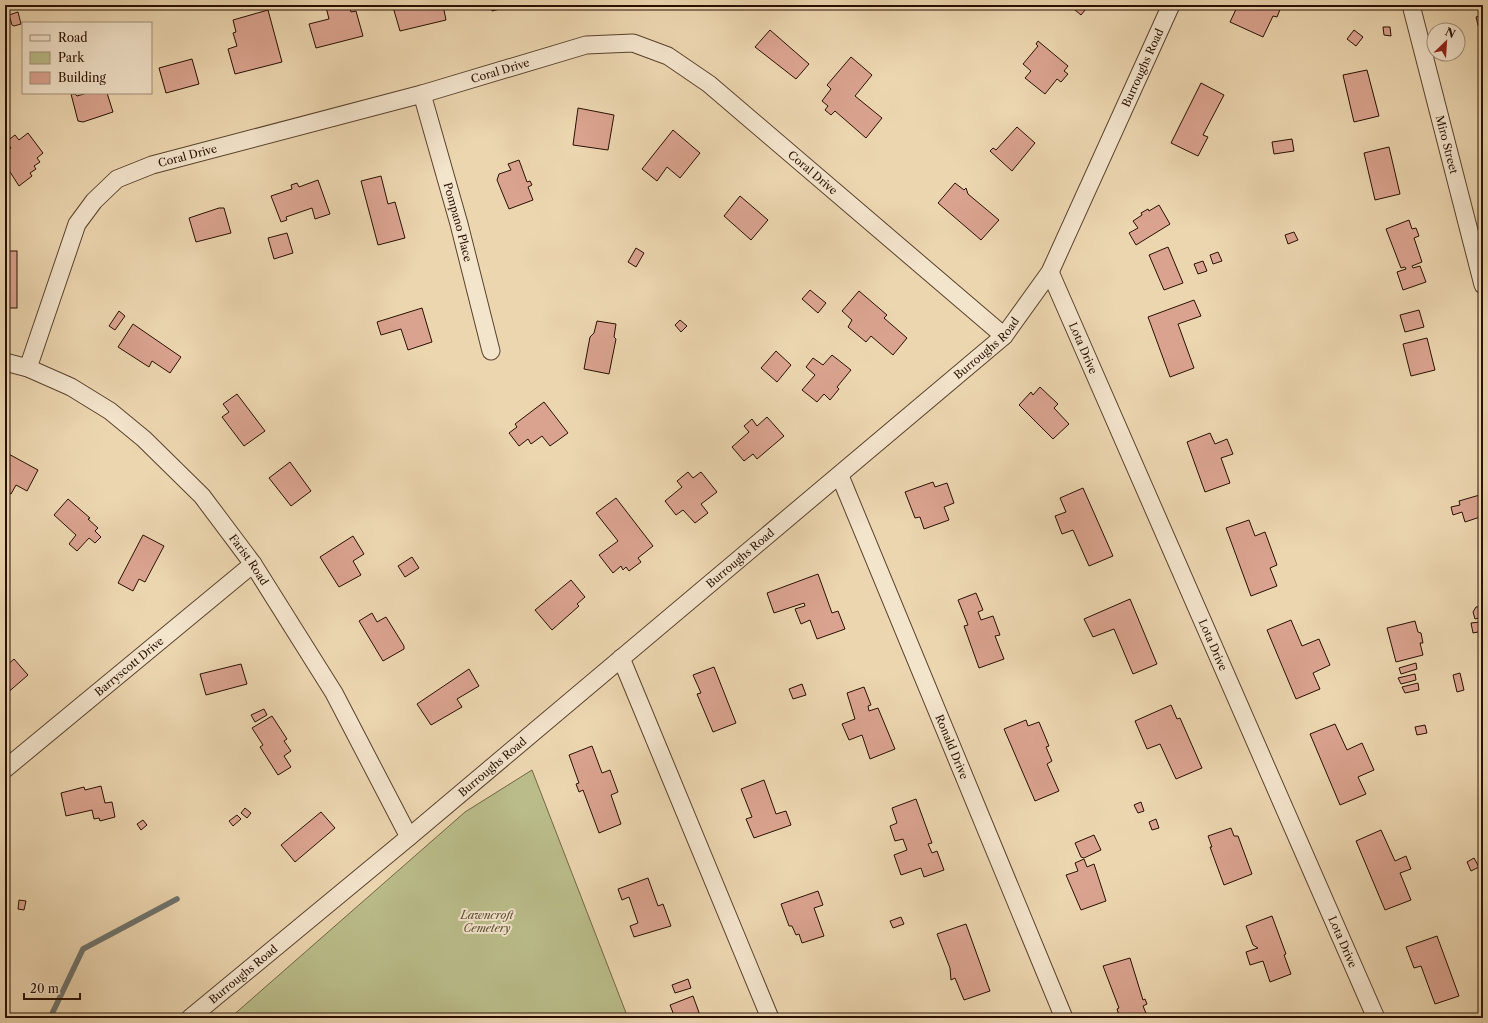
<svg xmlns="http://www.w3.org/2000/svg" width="1488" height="1023" viewBox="0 0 1488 1023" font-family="'Libre Caslon Text',serif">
<rect width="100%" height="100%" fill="#ecd6b0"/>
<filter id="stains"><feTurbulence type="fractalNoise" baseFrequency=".005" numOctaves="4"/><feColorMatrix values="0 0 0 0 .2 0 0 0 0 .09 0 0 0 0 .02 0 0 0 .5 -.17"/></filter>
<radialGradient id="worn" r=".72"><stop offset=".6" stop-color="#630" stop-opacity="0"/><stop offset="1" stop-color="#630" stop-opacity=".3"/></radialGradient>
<polygon fill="#babd8a" stroke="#726645" points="532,770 628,1018 230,1018 465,812"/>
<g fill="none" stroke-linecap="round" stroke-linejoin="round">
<polyline stroke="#6f746d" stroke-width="5.5" points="50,1018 83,949 177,899"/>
</g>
<g fill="#daa38f" stroke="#291000">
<polygon points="334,5 349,5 351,12 356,11 363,36 316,48 309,24 329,19 326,7"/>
<polygon points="402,5 443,5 446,20 400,31 393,7"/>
<polygon points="485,5 503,5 504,8 492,11 491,6 486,7"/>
<polygon points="1069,5 1089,5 1081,15"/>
<polygon points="1238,5 1279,5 1281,7 1277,17 1273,16 1263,37 1230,22"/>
<polygon points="268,10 282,62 235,74 228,49 237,46 233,33 236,32 233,20"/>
<polygon points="18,12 21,24 14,26 12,25 9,15"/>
<polygon points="1483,15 1483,45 1476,17"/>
<polygon points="1383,27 1390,27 1391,36 1384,35"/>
<polygon points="770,30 809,64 796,79 755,47"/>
<polygon points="1354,30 1363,37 1356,46 1347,39"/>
<polygon points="1038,41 1068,66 1064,71 1068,74 1061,82 1057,79 1045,94 1025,78 1031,71 1023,64 1038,46 1036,44"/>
<polygon points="851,57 872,75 855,96 882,118 866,138 835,111 831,115 825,110 828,106 822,101 831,89 827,85"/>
<polygon points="192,59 199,84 166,93 159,68"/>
<polygon points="1367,70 1379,116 1354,122 1343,75"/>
<polygon points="1201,83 1224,95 1203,135 1208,137 1198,156 1171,143"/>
<polygon points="87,93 107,93 113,112 83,122 78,121 71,94 75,94 77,96"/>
<polygon points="578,108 614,115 608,150 573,145"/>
<polygon points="1017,127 1035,143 1012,171 990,151 993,148 996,150"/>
<polygon points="673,130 700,153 680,178 667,167 657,181 642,169"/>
<polygon points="28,133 43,153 37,158 40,162 34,166 36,169 30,173 32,176 19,186 5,164 5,152 11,148 6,142 15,135 19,140"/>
<polygon points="1292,139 1294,151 1274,154 1272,142"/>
<polygon points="1389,147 1400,194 1375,200 1364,153"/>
<polygon points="519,160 527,182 530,181 532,185 528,187 533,200 509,209 497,180 499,174 511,170 508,164"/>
<polygon points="381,176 388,204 395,202 405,238 378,245 361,181"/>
<polygon points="318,180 330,214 315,219 312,208 286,217 287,220 281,222 271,196 292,189 291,185 297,183 299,187"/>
<polygon points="955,183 964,190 966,188 968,194 999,220 981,240 938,203"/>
<polygon points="740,196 768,220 751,240 724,216"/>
<polygon points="1159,205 1170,224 1136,245 1129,233 1138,228 1133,221 1142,215 1141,213 1148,209 1149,211"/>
<polygon points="219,208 224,208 231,233 196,242 189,218"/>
<polygon points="1409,220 1412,229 1416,228 1419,236 1414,238 1422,262 1412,266 1413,268 1420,266 1426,282 1403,290 1397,272 1406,269 1405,267 1401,268 1386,229"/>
<polygon points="1294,232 1298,240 1288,244 1285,235"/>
<polygon points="287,233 293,253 274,259 268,238"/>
<polygon points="1168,247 1183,283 1164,290 1149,255"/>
<polygon points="636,248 644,253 636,267 628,262"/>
<rect x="5" y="251" width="12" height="57"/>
<polygon points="1218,252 1222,261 1213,264 1210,255"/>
<polygon points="1203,261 1207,271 1198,274 1194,264"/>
<polygon points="810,290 826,303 818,313 802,299"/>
<polygon points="859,291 887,315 884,318 907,338 893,355 871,336 866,342 848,327 852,320 842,311"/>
<polygon points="1194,300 1201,316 1178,324 1194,368 1170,377 1148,317"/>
<polygon points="422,308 432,342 408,350 401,329 381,335 377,322"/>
<polygon points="1419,310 1424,327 1405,332 1400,315"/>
<polygon points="119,311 125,316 115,330 109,326"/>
<polygon points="680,320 687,326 681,332 675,325"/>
<polygon points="597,321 616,324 614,337 616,339 609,374 584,369 590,337 594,333"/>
<polygon points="133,324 181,357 170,373 152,361 149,367 118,347"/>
<polygon points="1427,338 1435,370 1411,376 1403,344"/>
<polygon points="776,351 791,365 777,382 761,368"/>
<polygon points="832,355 851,370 837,387 839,389 830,400 824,394 817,402 802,390 815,375 806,367 813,358 823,365"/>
<polygon points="1040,387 1058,404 1054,408 1069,424 1053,439 1019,405 1031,392 1033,395"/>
<polygon points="237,394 265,431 244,446 222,417 229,412 223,404"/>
<polygon points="544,402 568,433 550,446 542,436 531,444 528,439 519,446 509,433 517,427 515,424"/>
<polygon points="767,417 784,436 757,459 753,454 744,461 732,447 749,432 744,426 752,419 757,426"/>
<polygon points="1210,433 1215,444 1227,439 1233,454 1221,458 1230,483 1205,492 1187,442"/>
<polygon points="5,452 38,470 27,491 16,485 11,494 5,491"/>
<polygon points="290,462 311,491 291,506 269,478"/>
<polygon points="688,472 693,478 701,472 717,492 701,504 708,513 695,523 683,510 676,515 665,501 682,487 677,481"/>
<polygon points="933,482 935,487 947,483 954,503 944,507 949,520 924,529 920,517 915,518 905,492"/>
<polygon points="1083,488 1113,556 1089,566 1073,530 1062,534 1055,516 1066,512 1060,498"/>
<polygon points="1483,494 1483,516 1465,522 1462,512 1453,515 1451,507 1460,505 1459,501"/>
<polygon points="616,498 653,546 638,558 641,562 629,571 626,567 623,570 621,566 613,573 599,555 618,541 596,513"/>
<polygon points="68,499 90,518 88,519 98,528 95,531 101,537 95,543 89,538 77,551 69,544 76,535 54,515"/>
<polygon points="1249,520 1255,536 1265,532 1277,565 1270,568 1277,586 1251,596 1226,528"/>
<polygon points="143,535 164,546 145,582 139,579 133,591 118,583"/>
<polygon points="353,536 364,554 353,561 361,575 339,587 320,557"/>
<polygon points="412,557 419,568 405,577 398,566"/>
<polygon points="818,574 832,613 838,611 845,629 817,639 810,620 801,624 795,609 805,606 804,603 774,613 767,593"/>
<polygon points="571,580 585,597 577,604 579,606 552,630 535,610"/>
<polygon points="976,593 983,610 978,612 981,620 993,616 1000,635 995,636 1004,659 979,668 964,626 968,625 958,600"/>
<polygon points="1130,599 1157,664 1133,674 1114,629 1093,637 1084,619"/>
<polygon points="1483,606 1483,631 1473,633 1471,623 1480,622 1479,618 1475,619 1473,612 1476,607"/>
<polygon points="372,613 377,622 386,617 404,646 404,649 383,661 359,621"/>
<polygon points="1291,620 1302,646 1319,639 1330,665 1313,673 1320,689 1296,699 1267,630"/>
<polygon points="1415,621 1418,632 1421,633 1423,643 1420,643 1423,655 1396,662 1387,628"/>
<polygon points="14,659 28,675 5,695 5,667"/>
<polygon points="1416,663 1417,669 1401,674 1399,668"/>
<polygon points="241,664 247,684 206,695 200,674"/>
<polygon points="714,667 736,723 713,732 697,694 701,693 693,675"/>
<polygon points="469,669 479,686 457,699 462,707 431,725 417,704"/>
<polygon points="1460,673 1464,690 1457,692 1453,675"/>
<polygon points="1415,674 1416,680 1401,684 1398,678"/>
<polygon points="1418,683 1419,690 1405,693 1402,687"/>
<polygon points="802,684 806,695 793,699 789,689"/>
<polygon points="864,687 871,705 868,706 869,711 878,708 895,749 870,759 862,735 849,740 842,724 855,719 847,693"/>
<polygon points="1171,705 1177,719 1180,718 1202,768 1176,779 1160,744 1147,749 1135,721"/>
<polygon points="264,709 267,715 255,722 251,715"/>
<polygon points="272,716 287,739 284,741 291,751 284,756 291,767 278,775 260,747 263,745 252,728"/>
<polygon points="1026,720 1028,726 1039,722 1049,746 1046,747 1052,761 1047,764 1059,791 1035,801 1004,729"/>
<polygon points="1335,724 1347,750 1362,743 1374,770 1358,777 1366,794 1340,805 1310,734"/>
<polygon points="1425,725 1427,733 1417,735 1415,727"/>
<polygon points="592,746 602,773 610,770 618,792 611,795 621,824 599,833 583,790 579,792 576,784 579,783 569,755"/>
<polygon points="764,780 776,814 786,811 791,825 754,838 746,819 752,817 741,789"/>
<polygon points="101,786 105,803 112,802 115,817 100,821 99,818 94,819 92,810 66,816 61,793 84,787 85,790"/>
<polygon points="916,799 932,843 928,844 932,853 937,851 944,870 924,877 921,868 901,875 894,855 907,850 903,839 895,841 890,826 897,823 892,808"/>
<polygon points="1141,802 1144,811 1138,813 1134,805"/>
<polygon points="245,808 251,813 247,818 241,813"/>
<polygon points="321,812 335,828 295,862 281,845"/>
<polygon points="237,815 241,819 233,826 229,821"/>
<polygon points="1156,819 1159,828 1152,830 1149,822"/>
<polygon points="143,820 147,825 141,830 137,824"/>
<polygon points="1231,828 1234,836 1238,836 1252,874 1224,885 1210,847 1212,847 1208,836"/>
<polygon points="1381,830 1395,861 1406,856 1411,869 1400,873 1411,900 1385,910 1356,841"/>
<polygon points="1094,835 1101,850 1084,858 1081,857 1075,843"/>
<polygon points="1474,858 1479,867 1471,871 1467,862"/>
<polygon points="1084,859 1087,867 1094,864 1106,901 1081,910 1066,875 1078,871 1075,863"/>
<polygon points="648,878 658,906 663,904 671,926 634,937 630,926 638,923 629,897 622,900 618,889"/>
<polygon points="818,891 823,905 814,908 824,936 802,943 799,934 796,935 792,926 789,926 781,904"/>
<polygon points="19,900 26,901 24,910 18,909"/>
<polygon points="1272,916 1286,954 1284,955 1291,974 1270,982 1263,961 1250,965 1246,952 1258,948 1253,945 1246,926"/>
<polygon points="901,917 904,924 893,928 890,921"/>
<polygon points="966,924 990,991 964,1000 955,978 951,980 950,968 937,934"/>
<polygon points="1437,936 1459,996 1435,1004 1421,966 1414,968 1406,947"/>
<polygon points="1130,958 1143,1000 1145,999 1147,1004 1143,1006 1148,1018 1120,1018 1117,1009 1119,1008 1103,966"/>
<polygon points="688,979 691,988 675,993 672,985"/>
<polygon points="693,996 701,1018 675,1018 670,1005"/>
</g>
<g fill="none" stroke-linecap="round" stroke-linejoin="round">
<g stroke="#5a422c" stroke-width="19">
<g id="street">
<path id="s1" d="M1411,5L1483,285"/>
<path id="s2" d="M422,94L459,224L491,351"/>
<path id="s3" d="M1050,272L1376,1018"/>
<path id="s4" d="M5,362L28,368L71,387L110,411L144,439L202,496L253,564L334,693L409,837"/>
<path id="s5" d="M28,368L77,224L94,201L117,179L152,165L422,94L586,45L633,43L668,56L709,84L1004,336"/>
<path id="s6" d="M840,476L1064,1018"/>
<polyline points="621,658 770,1018"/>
<path id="s7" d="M5,769L253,564"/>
<path id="s8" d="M190,1018L409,837L1004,336L1050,272L1171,5"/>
</g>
</g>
<use href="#street" stroke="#f3e4cc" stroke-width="17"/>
</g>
<g text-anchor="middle" stroke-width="4" stroke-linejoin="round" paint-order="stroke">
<g font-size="11" fill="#291000" stroke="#f3e4cc">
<text dy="4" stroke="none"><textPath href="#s8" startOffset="1365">Burroughs Road</textPath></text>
<text dy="4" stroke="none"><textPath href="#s5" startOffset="611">Coral Drive</textPath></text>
<text dy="4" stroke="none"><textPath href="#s1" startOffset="144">Miro Street</textPath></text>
<text dy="4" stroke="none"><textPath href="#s5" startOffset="287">Coral Drive</textPath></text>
<text dy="4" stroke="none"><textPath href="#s5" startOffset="971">Coral Drive</textPath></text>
<text dy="4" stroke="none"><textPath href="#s2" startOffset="133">Pompano Place</textPath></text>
<text dy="4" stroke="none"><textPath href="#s8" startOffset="1041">Burroughs Road</textPath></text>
<text dy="4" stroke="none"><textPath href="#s3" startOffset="83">Lota Drive</textPath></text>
<text dy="4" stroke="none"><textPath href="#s8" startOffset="717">Burroughs Road</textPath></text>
<text dy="4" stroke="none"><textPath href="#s4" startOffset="321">Farist Road</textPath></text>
<text dy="4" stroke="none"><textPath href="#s3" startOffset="407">Lota Drive</textPath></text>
<text dy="4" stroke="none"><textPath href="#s7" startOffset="161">Barryscott Drive</textPath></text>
<text dy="4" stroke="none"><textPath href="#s6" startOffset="293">Ronald Drive</textPath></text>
<text dy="4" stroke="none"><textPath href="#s8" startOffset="393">Burroughs Road</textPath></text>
<text dy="4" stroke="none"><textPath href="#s3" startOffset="731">Lota Drive</textPath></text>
<text dy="4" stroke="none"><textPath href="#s8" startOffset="69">Burroughs Road</textPath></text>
</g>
<g font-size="11" font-style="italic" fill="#5c4d30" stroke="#f3e4cc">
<text x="487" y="919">Lawncroft<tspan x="487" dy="13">Cemetery</tspan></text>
</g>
</g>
<rect width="1488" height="1023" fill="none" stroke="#ecd6b0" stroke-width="20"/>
<rect x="6" y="6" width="1476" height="1011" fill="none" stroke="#291000" stroke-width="2"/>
<rect x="10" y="10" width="1468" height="1003" fill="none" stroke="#291000"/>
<rect x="22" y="22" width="130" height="72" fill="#f3e4cc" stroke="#a28f7a"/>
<rect x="30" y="35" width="20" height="6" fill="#f3e4cc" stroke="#a28f7a"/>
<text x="58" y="42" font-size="12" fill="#291000">Road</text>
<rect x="30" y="52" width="20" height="12" fill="#babd8a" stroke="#a28f7a"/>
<text x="58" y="62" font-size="12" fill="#291000">Park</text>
<rect x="30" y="72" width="20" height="12" fill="#daa38f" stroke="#a28f7a"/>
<text x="58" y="82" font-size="12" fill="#291000">Building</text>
<g transform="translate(1446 42) rotate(25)"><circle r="19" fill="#f3e4cc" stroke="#a28f7a"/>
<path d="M0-3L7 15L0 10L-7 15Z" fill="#8f2418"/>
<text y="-6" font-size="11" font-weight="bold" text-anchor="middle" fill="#291000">N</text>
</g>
<path d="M24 993v6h56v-6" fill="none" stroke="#291000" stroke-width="2"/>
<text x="30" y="993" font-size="12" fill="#291000" stroke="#f3e4cc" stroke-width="3" paint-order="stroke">20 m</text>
<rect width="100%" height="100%" filter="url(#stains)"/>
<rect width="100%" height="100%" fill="url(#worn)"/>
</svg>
